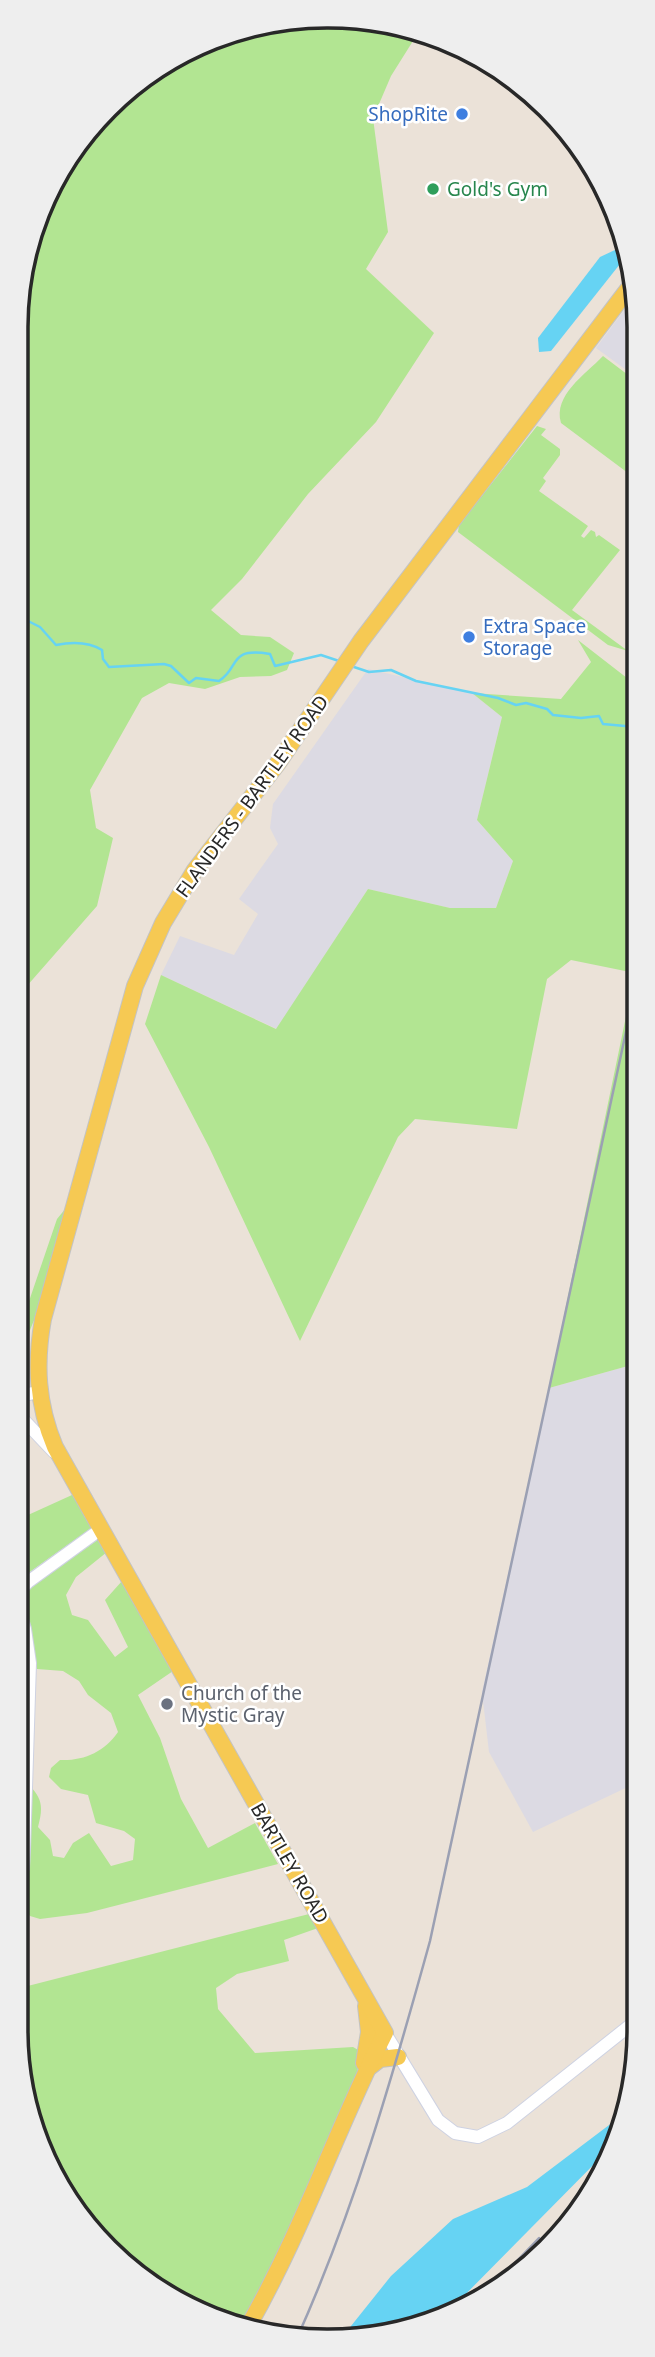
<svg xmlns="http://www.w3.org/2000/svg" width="655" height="2357" viewBox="0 0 655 2357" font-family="'Noto Sans',sans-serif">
<rect width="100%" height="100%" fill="#ebe2d8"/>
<g fill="#dcdae3">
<polygon points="637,293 636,377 596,348"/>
<polygon points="368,669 472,693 502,717 477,820 513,861 496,908 450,908 368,889 277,1029 161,975 180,936 234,955 258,914 239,899 278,844 270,828 273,804"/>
<polygon points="635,1364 634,1784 533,1832 489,1752 482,1692 549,1388"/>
</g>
<g fill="#b2e592">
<polygon points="266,22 388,22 418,33 391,76 373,118 388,232 366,269 434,333 376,422 308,494 242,579 211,610 241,635 270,637 294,653 287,670 271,676 240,677 205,689 169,683 142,698 90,790 96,828 113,838 97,906 19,995 22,267 68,155 154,69"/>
<path d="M603,356L636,381V479L561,423C553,395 585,375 603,356Z"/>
<polygon points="537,426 546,429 541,435 560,449 560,455 543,478 546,481 539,491 588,526 581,536 584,538 591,530 595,532 596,537 599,535 620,550 572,610 628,651 608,645 458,532 459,525"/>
<polygon points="578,640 636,685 635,1364 549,1388 635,973 571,960 547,979 517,1129 415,1119 398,1137 300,1341 209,1147 145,1024 161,975 276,1029 368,889 450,908 496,908 513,861 477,820 502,717 472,693 561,699 591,662"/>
<polygon points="66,1208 37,1313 28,1335 18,1341 18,1310 26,1310 57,1219"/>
<polygon points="72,1495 93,1527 17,1581 17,1520"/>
<path d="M100,1538L107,1552L76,1577L66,1595L72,1615L88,1620L115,1657L128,1647L105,1600L122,1581L173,1671L138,1695L160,1738L181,1799L208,1848L255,1823L278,1864L87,1913L40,1919L30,1916L18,1902L28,1870L29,1785C43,1799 43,1808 38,1827L50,1840L53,1856L64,1858L73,1843L89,1833L111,1866L133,1860L135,1839L124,1831L96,1823L88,1795L61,1789L49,1777L51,1768L60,1760C84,1761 104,1752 118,1732L111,1713L88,1695L79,1681L63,1671L37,1669L21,1603L32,1586Z"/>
<polygon points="17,1625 24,1671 17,1795"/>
<polygon points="313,1913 318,1928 284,1940 289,1961 237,1974 216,1988 218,2009 255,2053 353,2047 360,2051 357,2075 308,2194 244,2324 190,2309 93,2235 39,2148 16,2029 16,1989"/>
</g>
<g fill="#66d3f3">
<polygon points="617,249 621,254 620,264 551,351 539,352 538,338 600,257"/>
<polygon points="625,2113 612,2146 451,2309 409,2331 347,2337 351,2326 391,2276 453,2219 527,2187"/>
</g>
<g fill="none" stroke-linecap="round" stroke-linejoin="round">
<g stroke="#66d3f3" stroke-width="2.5">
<path d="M20,617L40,627L56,645C71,642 89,642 102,650L103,659L109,667L164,664L171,666L189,683L196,678L219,681C241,667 227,647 270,654L275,666L321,655L339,661"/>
<polyline points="351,666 369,672 391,670 416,681 498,698 516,705 526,703 547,709 553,715 581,718 599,716 603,724 636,727"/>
</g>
<g stroke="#ced2e2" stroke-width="14">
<g id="minor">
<polyline points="18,1396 39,1392"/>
<polyline points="18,1414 54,1452"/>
<polyline points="17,1601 20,1590 28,1582 101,1529"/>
<polyline points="16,1884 23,1868 24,1850 30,1663 25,1629 17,1604"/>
<polyline points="16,1906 22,1915"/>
<polyline points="385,2033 438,2120 455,2133 478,2137 507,2123 633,2023"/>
</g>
</g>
<g stroke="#c3c3c3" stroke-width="18">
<g id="major">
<polyline points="364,2063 369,2032 366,2006"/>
<polyline points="367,2069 380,2059 398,2057"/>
<path d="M249,2325C303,2230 336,2130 385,2033L55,1447C37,1404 35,1364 43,1319L135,986L163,923L195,870L278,763L361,641L635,280"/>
</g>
</g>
<use href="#minor" stroke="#fff" stroke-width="12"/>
<use href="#major" stroke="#f6c953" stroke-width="16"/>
<g stroke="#9ba0b3" stroke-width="2.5">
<polyline points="487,2292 539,2238"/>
<path d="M297,2338C354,2211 393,2075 430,1941L635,990"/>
</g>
</g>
<g fill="#3f7fe0" stroke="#fff" stroke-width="2.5">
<circle cx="462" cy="114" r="7"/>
<circle cx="469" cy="637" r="7"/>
</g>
<circle fill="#2e9e5b" stroke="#fff" stroke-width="2.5" cx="433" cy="189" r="7"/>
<circle fill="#6b7280" stroke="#fff" stroke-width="2.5" cx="167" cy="1704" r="7"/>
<g text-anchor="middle" stroke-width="5" stroke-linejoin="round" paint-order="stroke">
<g font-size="19" fill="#366cbe" stroke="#fff" text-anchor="end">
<text x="448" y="121">ShopRite</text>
<text x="483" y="633" text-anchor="start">Extra Space<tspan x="483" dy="22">Storage</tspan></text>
</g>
<g font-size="19" fill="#27864d" stroke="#fff" text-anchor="start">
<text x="447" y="196">Gold's Gym</text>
</g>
<g font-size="19" fill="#282828" stroke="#fff">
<text transform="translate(252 796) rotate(-54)" y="7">FLANDERS - BARTLEY ROAD</text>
<text transform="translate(290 1863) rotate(60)" y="7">BARTLEY ROAD</text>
</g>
<g font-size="19" fill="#5b616d" stroke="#fff" text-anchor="start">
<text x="181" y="1700">Church of the<tspan x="181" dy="22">Mystic Gray</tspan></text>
</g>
</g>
<path d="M0 0H655V2357H0ZM327 28H328A299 299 0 0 1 627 327V2030A299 299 0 0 1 328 2329H327A299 299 0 0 1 28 2030V327A299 299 0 0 1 327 28Z" fill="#eee" fill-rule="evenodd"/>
<path fill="none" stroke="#282828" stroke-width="3.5" d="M327 28H328A299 299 0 0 1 627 327V2030A299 299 0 0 1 328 2329H327A299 299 0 0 1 28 2030V327A299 299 0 0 1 327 28Z"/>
</svg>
